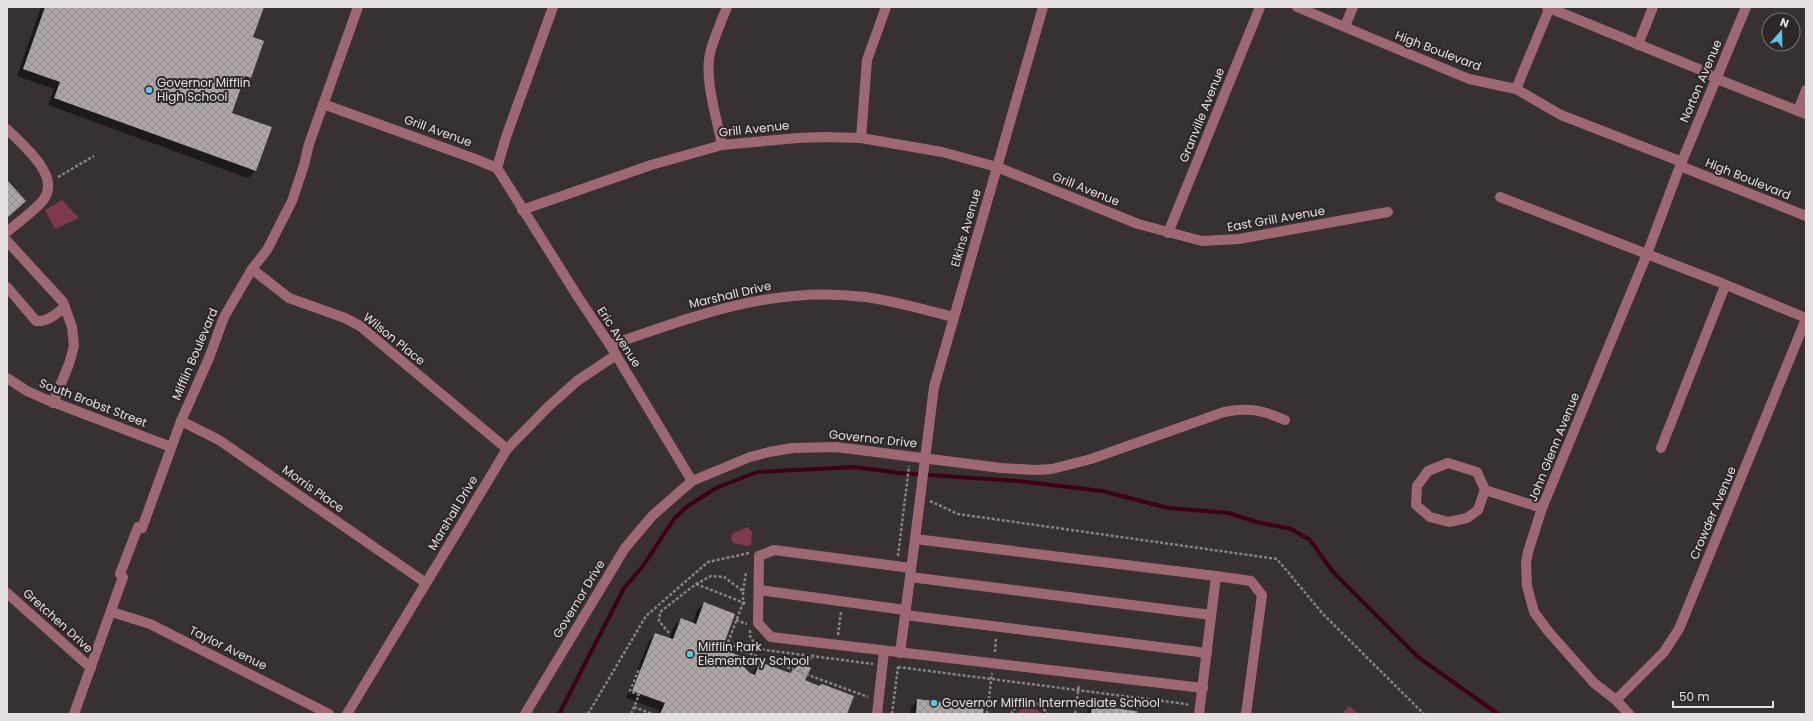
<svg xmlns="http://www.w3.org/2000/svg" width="1813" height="721" viewBox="0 0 1813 721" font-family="Poppins,sans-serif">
<defs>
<pattern id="building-cross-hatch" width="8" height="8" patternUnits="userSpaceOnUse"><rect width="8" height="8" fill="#ada5a6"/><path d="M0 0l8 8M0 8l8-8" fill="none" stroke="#938c8d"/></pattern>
</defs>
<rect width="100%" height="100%" fill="#383132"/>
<g fill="#7e394a">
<polygon points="62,200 79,218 55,229 45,210"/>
<polygon points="748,527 752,532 751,545 747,546 733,543 731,537 733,533"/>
<polygon points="1349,706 1359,714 1342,714"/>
<polygon points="1028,707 1036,709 1042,714 1016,714 1020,710"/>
</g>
<g fill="#0007">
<polygon points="41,7 263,7 252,37 263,42 250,78 243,85 242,84 231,114 255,171 248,178 48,105 54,89 17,76"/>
<polygon points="704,603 721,650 752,675 754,670 760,663 803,680 846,714 657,714 659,710 626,698 649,641 656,634 669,639 674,626 681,619 692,624 697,610"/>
<polygon points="918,700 982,714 910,714 911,707"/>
<polygon points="1092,706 1134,714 1085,714"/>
</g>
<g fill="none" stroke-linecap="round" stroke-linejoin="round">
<polyline stroke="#3e0015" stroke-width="4" points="559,714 624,588 643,566 674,519 685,508 716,488 757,472 855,467 899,473 1018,481 1102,491 1168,508 1229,513 1256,522 1291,529 1310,540 1333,572 1418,657 1498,714"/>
</g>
<g fill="url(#building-cross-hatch)">
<polygon points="45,7 264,7 253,37 264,41 251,78 245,76 232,113 272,127 256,171 54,98 60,82 23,69"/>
<polygon points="7,180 26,201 7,218"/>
<polygon points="704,602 735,614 722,649 745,658 743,666 750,673 755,675 760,662 790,673 801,663 811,668 805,680 819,686 822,684 854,696 847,714 660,714 665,703 632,691 655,633 673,639 681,618 696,624"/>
<polygon points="917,699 984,707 983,714 916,714"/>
<polygon points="1092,705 1135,711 1135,714 1091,714"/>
</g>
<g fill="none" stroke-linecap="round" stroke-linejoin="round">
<g stroke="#898484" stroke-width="2.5" stroke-dasharray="3 2" stroke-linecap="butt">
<polyline points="58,177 94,156"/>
<polyline points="930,501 958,514 1277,559 1323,614 1424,714"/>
<polyline points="898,556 909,466"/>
<polyline points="696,584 747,604"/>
<polyline points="743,591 746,573"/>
<polyline points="736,620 747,624"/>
<polyline points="750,630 750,636 758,649 873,664"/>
<polyline points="669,633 659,621 660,612 696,584 711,576 724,577 743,591 743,603 727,645 868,697"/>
<polyline points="838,635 841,612"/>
<polyline points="732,646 757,649"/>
<polyline points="995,652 996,637"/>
<polyline points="898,667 1186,704 1188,705"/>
<polyline points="799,671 813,655"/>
<polyline points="634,707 652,714"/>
<polyline points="588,714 646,616 708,562 749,553"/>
<polyline points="631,714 639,695 630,691 639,669"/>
<polyline points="892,714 898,667"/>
<polyline points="987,714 992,673"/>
<polyline points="1011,714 1013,710 1024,702 1039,704 1048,714"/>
<polyline points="1075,714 1079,684"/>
<polyline points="1136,714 1138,698"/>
</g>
<g stroke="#9e6872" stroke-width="10">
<polyline points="1043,7 934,387 915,539 1216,576 1199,714"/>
<polyline points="1297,7 1469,79 1516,89 1561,115 1682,162"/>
<polyline points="1547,7 1701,70 1717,79 1806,114"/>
<polyline points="1345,26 1353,7"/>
<polyline points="1638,45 1653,7"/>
<polyline points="1516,89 1550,7"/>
<polyline points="323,104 475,159 497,168 578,297 610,345 692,481"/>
<polyline points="1798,111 1806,90"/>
<path d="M7,129C22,145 61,175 44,199C39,207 15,225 7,232"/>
<polyline points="861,138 867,60 886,7"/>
<path d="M722,145C717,119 704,79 710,53C714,38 721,22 727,7"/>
<polyline points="1680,166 1806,216"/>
<polyline points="497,168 506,137 553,7"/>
<polyline points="1500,197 1719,282 1806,318"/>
<polyline points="522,210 651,165 722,145 798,138 824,137 861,138 942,152 997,167 1138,224 1202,241 1239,239 1388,212"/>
<polyline points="1168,233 1260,7"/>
<polyline points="7,241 63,302 72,327 74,346 69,364 53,403"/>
<polyline points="252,269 289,298 345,318 360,326 507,449"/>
<path d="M7,287L36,321C48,322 56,314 65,307"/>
<path d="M610,345C696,316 773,285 865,297C895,301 925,310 954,317"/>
<polyline points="7,378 27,391 45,399 171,447"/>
<polyline points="181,421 219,440 426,583"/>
<polyline points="1661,448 1725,286"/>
<polyline points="1485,490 1478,510 1467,518 1449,522 1430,517 1416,505 1417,486 1428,471 1448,463 1477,472 1485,490 1542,508"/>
<polyline points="911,568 774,550 759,556 758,623 771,637 1203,688"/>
<polyline points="1216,576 1251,581 1262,595 1246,714"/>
<polyline points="910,577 1211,615"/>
<polyline points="759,590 905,610"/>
<polyline points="7,593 91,668"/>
<polyline points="112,612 150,624 329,714"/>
<polyline points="905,615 1207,653"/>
<polyline points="900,653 915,539"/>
<polyline points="1616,700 1664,652 1679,629 1806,319"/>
<polyline points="74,714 123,577 120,574 138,527 142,528 181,421 209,358 224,317 252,269 267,250 292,201 304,165 309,144 358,7"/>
<polyline points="347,714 507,449 548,407 577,381 616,355"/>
<path d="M525,714L625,548L653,515L692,481L750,457L769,452L793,448L836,447L1001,468L1035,470L1052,469L1091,459L1224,412C1249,407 1262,410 1285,420"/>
<polyline points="877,714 884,651"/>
<polyline points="1629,714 1616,700 1594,683 1548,631 1534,612 1527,586 1526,563 1528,552 1542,508 1647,254 1680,166 1746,7"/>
</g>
</g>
<g fill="#59c8e4" stroke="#2d2728" stroke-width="1.5">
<circle cx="149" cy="90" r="4"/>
<circle cx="690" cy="654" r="4"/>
<circle cx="934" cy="703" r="4"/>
</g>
<g text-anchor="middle" stroke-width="4" stroke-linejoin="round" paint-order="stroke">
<g font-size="12" fill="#e4e0e0" stroke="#2d2728">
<text transform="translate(1438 51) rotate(21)" y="4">High Boulevard</text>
<text transform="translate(1701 81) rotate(-67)" y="4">Norton Avenue</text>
<text transform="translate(1202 115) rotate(-68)" y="4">Granville Avenue</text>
<text transform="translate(754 129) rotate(-6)" y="4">Grill Avenue</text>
<text transform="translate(438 131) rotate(20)" y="4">Grill Avenue</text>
<text transform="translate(1748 179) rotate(22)" y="4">High Boulevard</text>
<text transform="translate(1086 189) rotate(22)" y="4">Grill Avenue</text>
<text transform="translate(1276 219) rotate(-10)" y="4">East Grill Avenue</text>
<text transform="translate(966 228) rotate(-74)" y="4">Elkins Avenue</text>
<text transform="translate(730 295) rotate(-13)" y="4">Marshall Drive</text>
<text transform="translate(619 337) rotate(57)" y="4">Eric Avenue</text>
<text transform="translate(394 339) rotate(39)" y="4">Wilson Place</text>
<text transform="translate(195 354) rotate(-67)" y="4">Mifflin Boulevard</text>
<text transform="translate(93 403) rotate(21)" y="4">South Brobst Street</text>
<text transform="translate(873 439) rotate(6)" y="4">Governor Drive</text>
<text transform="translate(1554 447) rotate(-68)" y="4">John Glenn Avenue</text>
<text transform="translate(313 489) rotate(35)" y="4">Morris Place</text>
<text transform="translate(453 513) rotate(-59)" y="4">Marshall Drive</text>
<text transform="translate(1713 513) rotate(-67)" y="4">Crowder Avenue</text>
<text transform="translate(579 599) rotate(-59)" y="4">Governor Drive</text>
<text transform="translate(58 621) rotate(42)" y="4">Gretchen Drive</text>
<text transform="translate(228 648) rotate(26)" y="4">Taylor Avenue</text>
</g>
<g font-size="12" fill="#e4e0e0" stroke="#2d2728" text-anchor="start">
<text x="157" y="87">Governor Mifflin<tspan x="157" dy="14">High School</tspan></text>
<text x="698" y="651">Mifflin Park<tspan x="698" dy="14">Elementary School</tspan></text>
<text x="942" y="707">Governor Mifflin Intermediate School</text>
</g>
</g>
<rect width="1813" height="721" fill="none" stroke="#e4e0e0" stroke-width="16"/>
<g transform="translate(1781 32) rotate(20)"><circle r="19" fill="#2d2728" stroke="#767172"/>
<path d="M0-3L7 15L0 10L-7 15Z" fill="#59c8e4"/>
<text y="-6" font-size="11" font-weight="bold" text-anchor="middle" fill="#e4e0e0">N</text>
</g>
<path d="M1673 701v6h100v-6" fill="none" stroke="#e4e0e0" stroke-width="2"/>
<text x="1679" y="701" font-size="12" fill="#e4e0e0" stroke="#2d2728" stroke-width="3" paint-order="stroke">50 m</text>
</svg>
